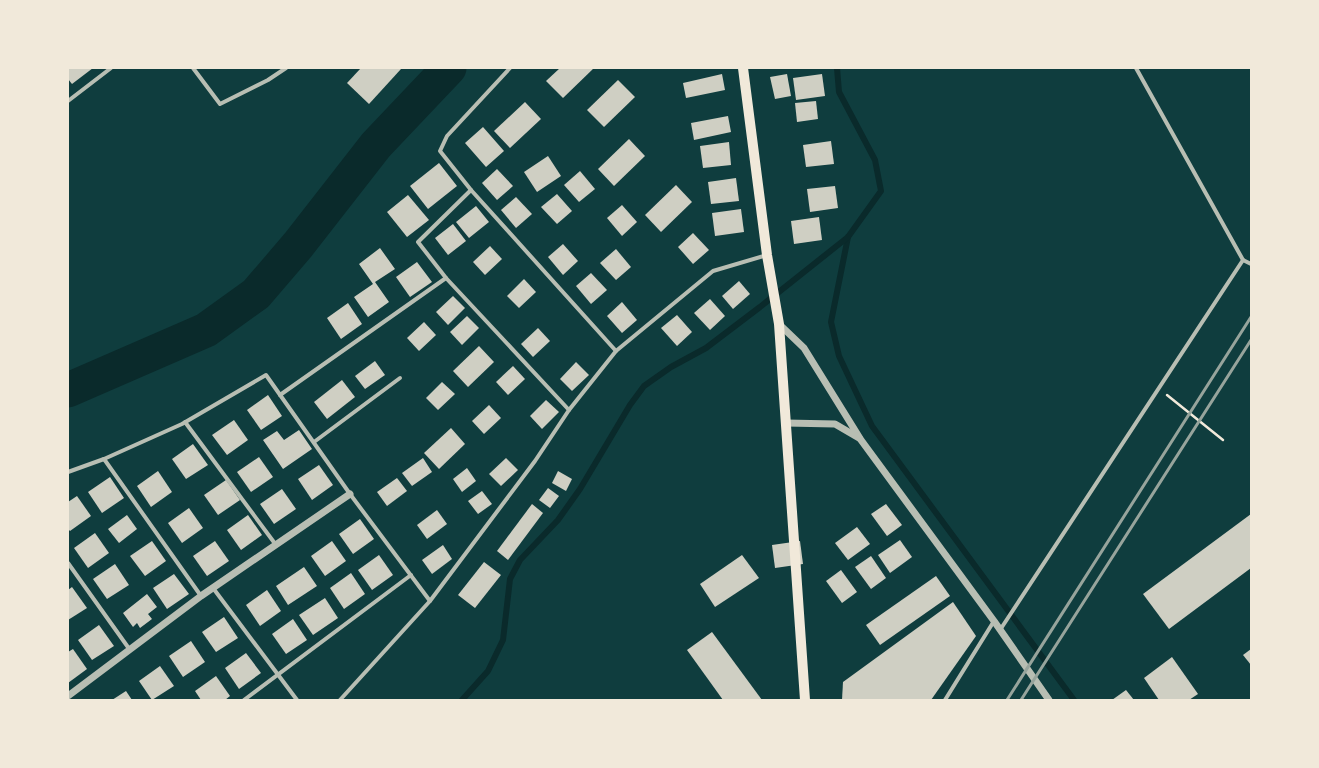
<svg xmlns="http://www.w3.org/2000/svg" width="1319" height="768" viewBox="0 0 1319 768" font-family="'DM Sans',sans-serif">
<rect width="100%" height="100%" fill="#0f3d3e"/>
<g fill="none" stroke-linecap="round" stroke-linejoin="round">
<g stroke="#0a2a2b" stroke-width="6">
<polyline points="848,237 831,322 839,356 872,426 1074,700"/>
<polyline points="462,700 488,671 503,640 510,579 520,560 558,520 580,489 630,405 644,386 671,367 706,348 760,307 848,237 881,191 875,160 839,92 837,68"/>
</g>
<polyline stroke="#0a2a2b" stroke-width="35" points="68,390 206,330 256,294 298,245 376,145 449,68"/>
</g>
<g fill="#cfcfc3">
<polygon points="68,68 93,68 72,84 68,79"/>
<polygon points="361,68 399,68 401,69 369,104 347,83"/>
<polygon points="560,68 594,68 563,98 546,81"/>
<polygon points="722,74 725,90 686,98 683,83"/>
<polygon points="787,74 791,96 775,99 770,77"/>
<polygon points="822,74 825,96 796,100 793,78"/>
<polygon points="618,80 635,97 604,127 587,110"/>
<polygon points="816,101 818,119 797,122 795,103"/>
<polygon points="525,102 541,119 510,148 494,131"/>
<polygon points="728,116 731,132 694,140 691,123"/>
<polygon points="483,127 504,151 486,167 465,143"/>
<polygon points="629,139 645,156 614,186 598,169"/>
<polygon points="831,141 834,164 806,167 803,145"/>
<polygon points="729,142 731,165 703,168 700,146"/>
<polygon points="548,156 561,176 537,192 524,172"/>
<polygon points="439,163 457,186 428,209 410,186"/>
<polygon points="497,169 513,186 497,200 482,183"/>
<polygon points="580,171 595,189 579,202 564,185"/>
<polygon points="736,178 739,201 711,204 708,182"/>
<polygon points="676,185 692,202 661,232 645,215"/>
<polygon points="835,186 838,208 810,212 807,189"/>
<polygon points="557,194 572,211 557,224 541,207"/>
<polygon points="408,195 429,220 407,237 387,212"/>
<polygon points="516,197 532,214 516,228 501,210"/>
<polygon points="622,205 637,222 622,236 607,218"/>
<polygon points="476,206 489,222 469,238 456,222"/>
<polygon points="741,209 744,232 715,236 712,213"/>
<polygon points="819,217 822,240 794,244 791,221"/>
<polygon points="453,224 466,241 448,255 435,238"/>
<polygon points="693,233 709,250 693,264 678,247"/>
<polygon points="563,244 578,261 563,275 548,257"/>
<polygon points="490,246 502,259 485,275 473,262"/>
<polygon points="380,248 395,269 375,282 389,302 368,317 354,297 373,284 359,264"/>
<polygon points="616,249 631,267 616,280 600,263"/>
<polygon points="417,262 432,282 410,297 396,277"/>
<polygon points="591,273 607,290 591,304 576,286"/>
<polygon points="524,279 536,292 519,308 507,296"/>
<polygon points="739,281 750,294 733,309 722,296"/>
<polygon points="453,296 465,308 448,325 436,312"/>
<polygon points="710,299 725,316 710,330 694,313"/>
<polygon points="622,302 637,320 622,333 607,316"/>
<polygon points="348,303 362,324 341,339 327,318"/>
<polygon points="677,315 692,332 677,346 661,328"/>
<polygon points="467,316 479,328 462,345 450,332"/>
<polygon points="424,322 436,335 419,351 407,338"/>
<polygon points="538,328 550,341 533,357 521,344"/>
<polygon points="479,346 494,362 468,387 453,371"/>
<polygon points="375,361 385,375 365,389 355,376"/>
<polygon points="576,362 589,375 572,391 560,379"/>
<polygon points="513,366 525,379 508,395 496,382"/>
<polygon points="342,380 355,397 327,419 314,402"/>
<polygon points="442,382 455,394 438,410 426,398"/>
<polygon points="268,395 282,416 261,430 247,410"/>
<polygon points="546,400 559,412 542,429 530,416"/>
<polygon points="489,405 501,418 484,434 472,421"/>
<polygon points="234,420 248,440 227,455 212,435"/>
<polygon points="451,428 465,444 439,469 424,453"/>
<polygon points="299,430 312,449 283,469 263,440 277,431 284,440"/>
<polygon points="193,444 208,465 186,479 172,459"/>
<polygon points="259,457 273,477 251,492 237,472"/>
<polygon points="423,458 432,472 412,486 402,473"/>
<polygon points="506,458 518,470 501,486 489,474"/>
<polygon points="319,465 333,485 312,500 298,479"/>
<polygon points="467,468 476,481 462,492 453,479"/>
<polygon points="158,471 172,492 151,507 137,486"/>
<polygon points="558,471 572,479 566,491 552,483"/>
<polygon points="110,477 124,498 102,513 88,492"/>
<polygon points="397,478 407,491 387,506 377,492"/>
<polygon points="226,480 240,500 218,515 204,495"/>
<polygon points="548,488 559,496 550,508 539,500"/>
<polygon points="282,489 296,509 274,524 260,504"/>
<polygon points="482,491 492,504 478,514 468,501"/>
<polygon points="77,496 91,516 70,531 68,529 68,502"/>
<polygon points="532,504 543,513 508,560 497,551"/>
<polygon points="886,504 902,525 887,536 871,514"/>
<polygon points="189,508 203,528 182,543 168,523"/>
<polygon points="437,510 447,524 427,539 417,525"/>
<polygon points="1251,514 1251,568 1169,629 1143,594"/>
<polygon points="127,515 137,529 119,543 108,529"/>
<polygon points="248,515 262,535 241,550 227,530"/>
<polygon points="360,519 374,539 353,554 339,534"/>
<polygon points="857,527 870,544 848,560 835,543"/>
<polygon points="95,533 109,553 88,568 74,548"/>
<polygon points="900,540 912,557 890,573 878,555"/>
<polygon points="152,541 166,561 145,576 130,556"/>
<polygon points="215,541 229,561 207,576 193,556"/>
<polygon points="332,541 346,561 325,576 311,556"/>
<polygon points="800,541 803,564 775,568 772,545"/>
<polygon points="443,545 452,559 432,574 422,560"/>
<polygon points="379,555 393,575 372,590 358,570"/>
<polygon points="742,555 759,578 715,607 700,584"/>
<polygon points="871,556 886,578 871,589 855,567"/>
<polygon points="484,562 501,575 475,608 458,595"/>
<polygon points="115,564 129,585 107,599 93,579"/>
<polygon points="304,567 317,586 288,605 276,586"/>
<polygon points="841,570 857,592 842,603 826,581"/>
<polygon points="351,573 365,594 344,609 330,588"/>
<polygon points="174,574 189,594 167,609 153,588"/>
<polygon points="936,576 950,596 880,645 866,625"/>
<polygon points="72,587 87,608 68,620 68,590"/>
<polygon points="267,590 281,611 260,626 246,605"/>
<polygon points="147,594 157,607 148,614 152,619 140,628 137,623 133,627 123,613"/>
<polygon points="325,598 338,618 313,635 299,615"/>
<polygon points="953,602 976,636 931,700 842,700 843,682"/>
<polygon points="224,617 238,638 216,652 202,632"/>
<polygon points="293,619 307,640 286,654 272,634"/>
<polygon points="99,625 114,646 92,660 78,640"/>
<polygon points="712,632 762,700 723,700 687,650"/>
<polygon points="191,641 205,662 183,677 169,656"/>
<polygon points="73,649 87,669 68,683 68,652"/>
<polygon points="1251,649 1251,665 1243,655"/>
<polygon points="246,653 261,673 239,689 225,668"/>
<polygon points="1172,657 1198,694 1189,700 1159,700 1144,678"/>
<polygon points="160,666 174,686 152,700 139,681"/>
<polygon points="216,676 230,696 225,700 201,700 195,691"/>
<polygon points="1126,690 1134,700 1112,700"/>
<polygon points="126,691 132,700 112,700"/>
</g>
<g fill="none" stroke-linecap="round" stroke-linejoin="round">
<polyline stroke="#f1e9da" stroke-width="2.5" points="1167,395 1223,440"/>
<g stroke="#b8beb3" stroke-width="4">
<polyline points="193,68 220,104 268,80 286,68"/>
<polyline points="510,68 447,136 440,151 471,190 616,351"/>
<polyline points="68,101 111,68"/>
<polyline points="471,190 418,242 446,278 569,410"/>
<polyline points="1243,260 1251,264"/>
<polyline points="280,395 446,278"/>
<polyline points="185,422 276,545"/>
<polyline points="314,442 400,378"/>
<polyline points="104,459 201,596"/>
<polyline points="68,472 104,459 182,424 266,375 350,494 430,601"/>
<polyline points="68,563 130,650"/>
<polyline points="213,588 297,700"/>
<polyline points="1000,630 1243,260 1136,68"/>
<polyline points="244,700 411,575"/>
<polyline points="340,700 430,601 535,461 569,410 616,351 713,271 767,255"/>
<polyline points="945,700 994,621"/>
</g>
<g stroke="#b8beb3" stroke-width="7">
<polyline points="779,324 804,348 861,440 994,621 1049,700"/>
<polyline points="786,423 835,424 859,438"/>
<polyline points="68,696 201,596 350,494"/>
</g>
<polyline stroke="#f1e9da" stroke-width="10" points="743,68 767,255 779,324 805,700"/>
<g stroke="#97a49c" stroke-width="3">
<polyline points="1007,700 1251,317"/>
<polyline points="1021,700 1251,340"/>
</g>
</g>
<rect width="1319" height="768" fill="none" stroke="#f1e9da" stroke-width="138"/>
</svg>
